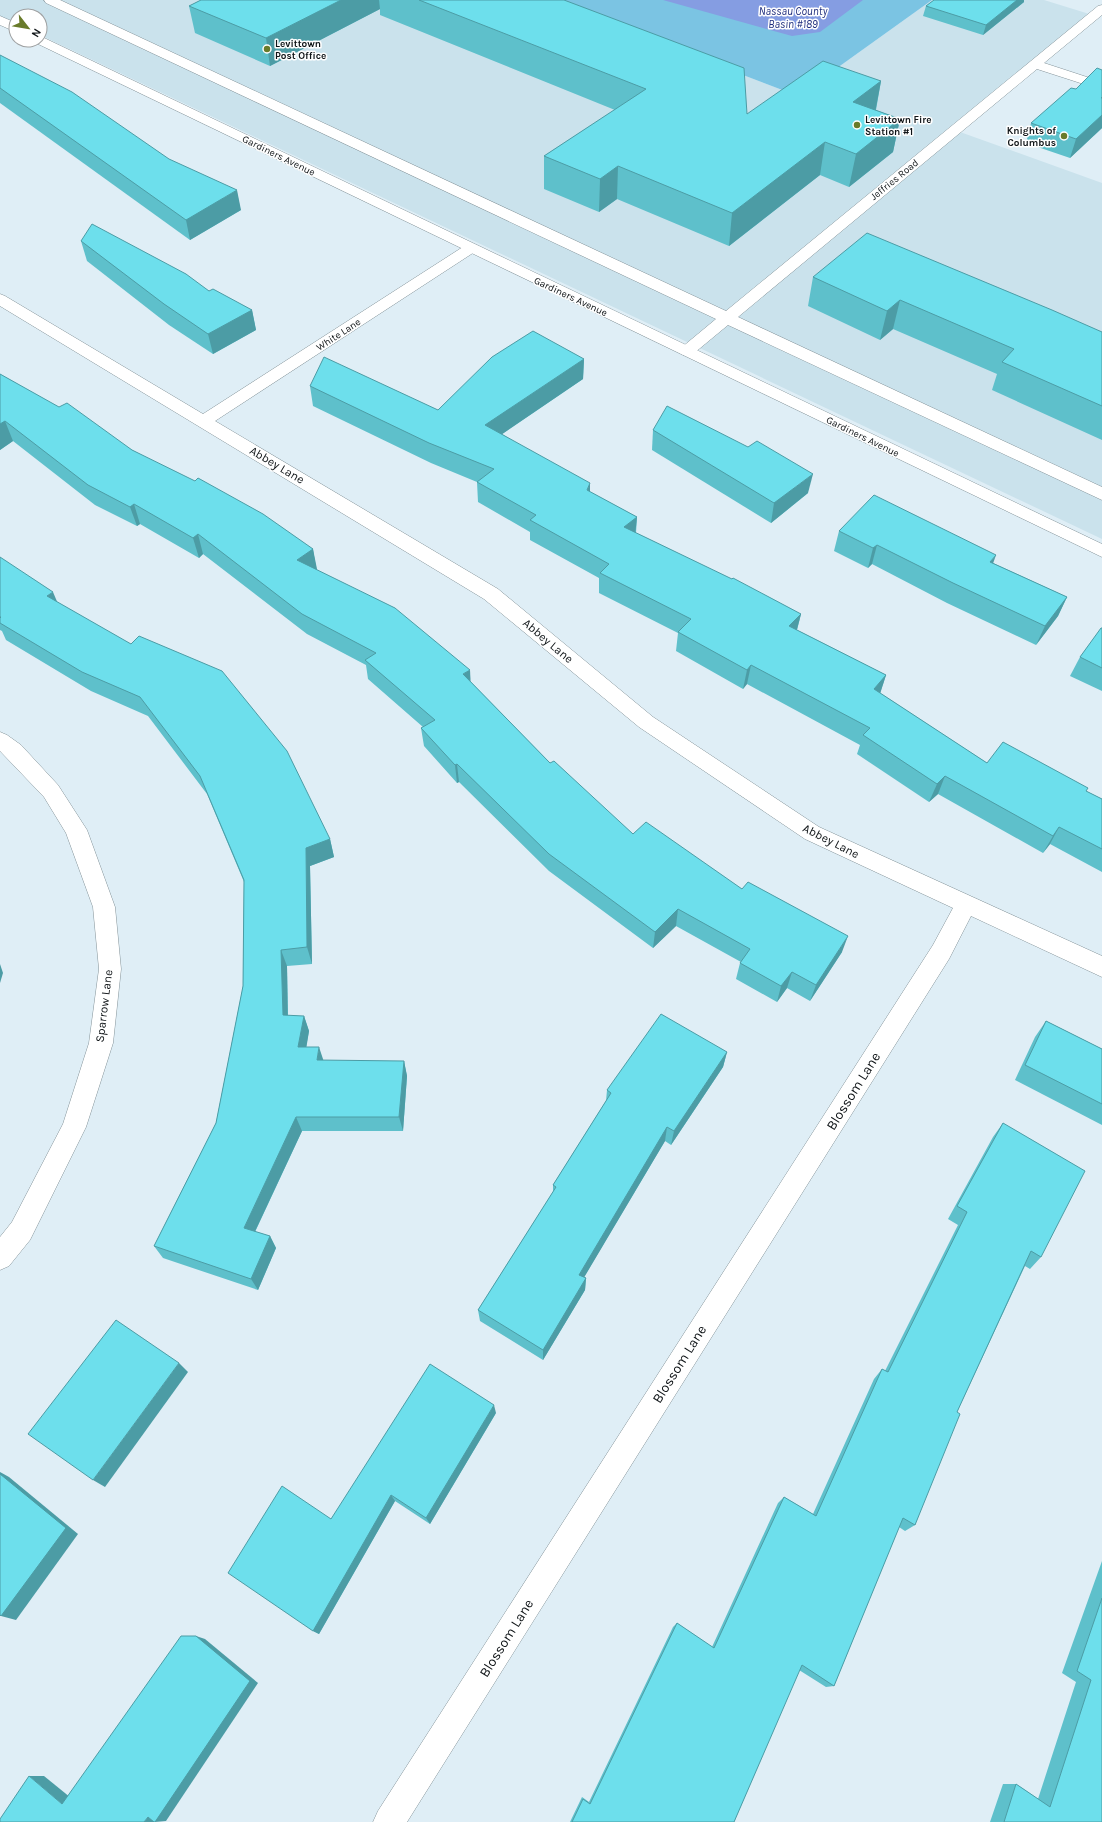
<svg xmlns="http://www.w3.org/2000/svg" width="1102" height="1822" viewBox="0 0 1102 1822" font-family="Karla,sans-serif">
<rect width="100%" height="100%" fill="#dfeef6"/>
<polygon fill="#cae2ec" points="0,0 546,0 798,96 932,0 1044,0 1099,17 960,132 1102,183 1102,539 40,35 40,16 16,16 16,24 0,16"/>
<polygon fill="#7bc4e3" points="546,0 932,0 798,96"/>
<polygon fill="#859de2" points="663,0 863,0 820,32 792,36"/>
<g fill="none" stroke-linecap="round" stroke-linejoin="round">
<g stroke="#849399" stroke-width="1">
<g id="minor">
<polygon points="44,0 60,0 726,311 1098,6 1102,5 1102,15 1044,63 1102,82 1102,90 1037,69 738,317 1102,487 1102,500 728,325 693,354 687,356 681,354 679,351 681,348 716,319 46,3"/>
<polygon points="471,244 476,245 478,248 476,251 215,421 498,589 653,717 819,827 1102,956 1102,977 971,916 949,959 407,1822 373,1822 378,1811 933,945 953,908 805,839 639,727 484,599 0,306 0,294 5,296 203,414 466,245"/>
<polygon points="0,732 7,735 21,745 58,785 87,830 115,907 121,969 113,1043 86,1127 30,1240 9,1266 0,1270 0,1237 12,1222 63,1124 89,1043 99,969 93,907 66,833 44,797 0,751"/>
</g>
</g>
<g stroke="#849399" stroke-width="1">
<g id="secondary">
<polygon points="0,16 16,23 16,32 0,25"/>
<polygon points="40,36 1102,544 1102,557 36,43 34,40 40,40"/>
</g>
</g>
<use href="#minor" fill="#fff" fill-rule="evenodd"/>
<use href="#secondary" fill="#fff" fill-rule="evenodd"/>
</g>
<g fill="#5ec0cb">
<polygon points="201,0 564,0 747,114 881,81 876,110 900,119 893,152 849,187 820,175 729,246 617,199 599,212 544,189 544,156 615,110 380,15 380,9 270,66 195,33 189,6"/>
<polygon points="934,0 1024,0 1024,2 983,35 923,16 926,6"/>
<polygon points="0,55 241,210 190,240 0,103"/>
<polygon points="1102,70 1102,128 1070,158 1026,143 1031,123 1076,89"/>
<polygon points="81,241 209,291 252,310 256,330 213,354 169,325 87,261"/>
<polygon points="813,277 1102,332 1102,440 992,390 997,374 893,329 880,340 808,306"/>
<polygon points="584,359 583,379 502,434 590,492 637,517 636,533 801,614 797,630 886,675 880,693 987,763 1086,791 1102,799 1102,872 1050,844 1043,853 938,794 929,802 857,754 860,745 747,684 743,689 676,651 678,633 599,593 599,578 530,540 530,532 478,502 477,482 431,463 313,406 310,386 438,410"/>
<polygon points="0,374 132,450 313,549 316,569 470,681 550,763 633,834 742,889 842,952 810,1001 787,988 777,1002 736,979 740,963 741,962 676,926 653,948 549,871 459,782 457,783 424,746 421,728 423,727 368,679 366,665 307,634 203,554 199,558 140,524 137,526 95,505 13,441 0,450"/>
<polygon points="653,430 808,493 771,523 652,450"/>
<polygon points="839,531 993,563 1067,597 1058,616 1036,645 947,603 872,564 868,568 834,551"/>
<polygon points="0,557 57,602 330,839 334,857 310,866 312,964 287,966 288,1016 304,1016 309,1031 306,1047 323,1061 404,1061 407,1076 403,1131 302,1131 255,1232 270,1236 276,1248 258,1290 163,1258 154,1246 216,1123 243,986 244,882 207,794 148,716 91,691 6,640 2,631 0,630"/>
<polygon points="1102,628 1102,691 1070,676 1080,657"/>
<polygon points="1046,1021 1102,1049 1102,1125 1015,1080 1035,1037"/>
<polygon points="727,1052 723,1067 671,1145 665,1141 584,1277 586,1278 585,1290 543,1360 480,1321 478,1310 553,1192 553,1185 606,1101 607,1090"/>
<polygon points="1003,1123 1041,1257 1030,1269 1025,1266 957,1412 915,1525 905,1531 899,1527 834,1686 826,1687 799,1670 734,1822 570,1822 582,1797 589,1802 673,1627 677,1623 712,1647 778,1503 784,1497 813,1514 874,1379 882,1369 885,1371 958,1225 948,1219 993,1137"/>
<polygon points="496,1413 430,1524 395,1501 319,1634 313,1631 331,1519"/>
<polygon points="1102,1561 1102,1822 990,1822 1003,1784 1016,1784 1038,1799 1076,1682 1062,1673"/>
</g>
<g fill="#4c9ca5">
<polygon points="341,0 379,0 380,9 270,66 266,38"/>
<polygon points="1017,0 1024,0 1024,2 983,35 986,25"/>
<polygon points="881,81 875,113 853,102"/>
<polygon points="1102,115 1102,128 1070,158 1076,139"/>
<polygon points="900,119 893,152 849,187 856,154"/>
<polygon points="825,142 820,175 729,246 732,213"/>
<polygon points="618,166 617,199 599,212 600,179"/>
<polygon points="237,190 241,210 190,240 186,220"/>
<polygon points="900,300 893,329 880,340 887,311"/>
<polygon points="252,310 256,330 213,354 208,334"/>
<polygon points="584,359 583,379 486,445 485,425"/>
<polygon points="5,421 13,441 0,450 0,424"/>
<polygon points="813,474 808,493 771,523 774,503"/>
<polygon points="590,483 590,502 587,490"/>
<polygon points="134,504 140,524 137,526 130,507"/>
<polygon points="637,517 635,536 624,527"/>
<polygon points="198,534 203,554 199,558 193,538"/>
<polygon points="877,545 872,564 868,568 873,548"/>
<polygon points="313,549 317,569 301,579 297,560"/>
<polygon points="996,555 989,575 990,562"/>
<polygon points="53,592 61,611 47,596"/>
<polygon points="1067,597 1058,616 1036,645 1045,626"/>
<polygon points="801,614 796,633 789,626"/>
<polygon points="751,665 747,684 743,689 747,670"/>
<polygon points="470,670 471,689 463,674"/>
<polygon points="886,675 880,694 874,689"/>
<polygon points="457,764 459,782 457,783 455,765"/>
<polygon points="945,776 938,794 929,802 937,784"/>
<polygon points="1059,827 1050,844 1043,853 1053,836"/>
<polygon points="330,839 334,857 310,866 312,964 307,947 306,848"/>
<polygon points="678,909 676,926 653,948 655,932"/>
<polygon points="848,936 842,952 810,1001 816,985"/>
<polygon points="281,950 287,966 288,1031 283,1015"/>
<polygon points="0,964 3,973 0,983"/>
<polygon points="792,972 787,988 777,1002 781,986"/>
<polygon points="304,1016 309,1031 304,1062 298,1047"/>
<polygon points="319,1047 324,1062 317,1060"/>
<polygon points="727,1052 723,1067 671,1145 674,1131"/>
<polygon points="404,1061 407,1076 403,1131 399,1117"/>
<polygon points="296,1117 302,1131 251,1240 244,1228"/>
<polygon points="667,1127 665,1141 579,1286 579,1275"/>
<polygon points="270,1236 276,1248 258,1290 251,1279"/>
<polygon points="586,1278 585,1290 543,1360 543,1350"/>
<polygon points="179,1363 188,1372 105,1487 93,1480"/>
<polygon points="494,1405 496,1413 430,1524 426,1518"/>
<polygon points="0,1472 9,1477 78,1534 16,1620 1,1616"/>
<polygon points="391,1495 395,1501 319,1634 313,1631"/>
<polygon points="196,1636 205,1639 258,1683 166,1821 155,1822"/>
<polygon points="29,1776 44,1776 76,1802 62,1804"/>
<polygon points="148,1817 155,1822 144,1822"/>
</g>
<g fill="#6ddfec" stroke="#4c9ca5">
<polygon points="201,0 341,0 266,38 189,6"/>
<polygon points="419,0 564,0 744,68 747,114 823,61 881,81 853,102 900,119 856,154 825,142 732,213 618,166 600,179 544,156 646,89"/>
<polygon points="934,0 1017,0 986,25 926,6"/>
<polygon points="0,55 72,92 169,159 237,190 186,220 0,88"/>
<polygon points="1097,68 1102,70 1102,97 1101,98 1102,98 1102,115 1076,139 1031,123 1071,88 1076,89"/>
<polygon points="92,224 186,274 209,291 213,289 252,310 208,334 164,304 81,241"/>
<polygon points="867,233 1052,310 1102,332 1102,406 1002,362 1014,349 900,300 887,311 813,277"/>
<polygon points="533,331 584,359 485,425 590,483 587,490 637,517 624,527 732,579 733,578 801,614 789,626 886,675 874,689 987,763 1003,742 1088,788 1086,791 1102,799 1102,849 1059,827 1053,836 945,776 937,784 863,735 870,728 751,665 747,670 678,632 691,619 600,573 609,564 530,520 536,515 477,482 494,469 429,443 310,386 324,357 438,410 492,357"/>
<polygon points="0,374 59,407 67,403 132,450 195,481 198,478 263,514 313,549 297,560 395,608 470,670 463,674 550,763 554,761 633,834 646,822 742,889 748,882 848,936 816,985 792,972 781,986 740,963 750,949 678,909 655,932 549,854 457,764 455,765 421,728 435,720 365,660 376,653 302,614 198,534 193,538 134,504 130,507 88,485 5,421 0,424"/>
<polygon points="667,406 748,447 757,441 813,474 774,503 653,430"/>
<polygon points="874,495 996,555 990,562 1067,597 1045,626 953,583 877,545 873,548 839,531"/>
<polygon points="0,557 53,592 47,596 131,644 139,636 222,671 287,751 330,839 306,848 307,947 281,950 283,1015 304,1016 298,1047 319,1047 317,1060 404,1061 399,1117 296,1117 244,1228 270,1236 251,1279 154,1246 216,1123 243,986 244,880 200,776 140,697 82,672 0,623 0,618 1,617 0,617"/>
<polygon points="1101,628 1102,628 1102,668 1080,657"/>
<polygon points="661,1014 727,1052 674,1131 667,1127 579,1275 586,1278 543,1350 478,1310 556,1187 553,1185 611,1093 607,1090"/>
<polygon points="1046,1021 1102,1049 1102,1104 1025,1065"/>
<polygon points="1003,1123 1085,1171 1041,1257 1031,1251 957,1412 960,1414 915,1525 903,1518 834,1686 802,1665 734,1822 572,1822 583,1799 590,1804 677,1623 714,1648 784,1497 816,1516 882,1369 888,1372 967,1212 957,1206"/>
<polygon points="116,1320 179,1363 93,1480 28,1434"/>
<polygon points="430,1364 494,1405 426,1518 391,1495 313,1631 228,1573 282,1486 331,1519"/>
<polygon points="0,1474 66,1528 1,1616 0,1615"/>
<polygon points="1102,1598 1102,1822 1004,1822 1016,1784 1050,1807 1091,1680 1077,1671"/>
<polygon points="181,1636 196,1636 250,1681 155,1822 154,1822 148,1817 144,1822 0,1822 0,1819 29,1776 62,1804"/>
</g>
<g fill="#697b2a" stroke="#fff" stroke-width="1.5">
<circle cx="267" cy="49" r="4"/>
<circle cx="857" cy="125" r="4"/>
<circle cx="1064" cy="136" r="4"/>
</g>
<g text-anchor="middle" stroke-width="3" stroke-linejoin="round" paint-order="stroke">
<g font-size="10" font-weight="bold" fill="#0e1316" stroke="#fff" text-anchor="start">
<text x="275" y="47">Levittown<tspan x="275" dy="12">Post Office</tspan></text>
<text x="865" y="123">Levittown Fire<tspan x="865" dy="12">Station #1</tspan></text>
<text x="1056" y="134" text-anchor="end">Knights of<tspan x="1056" dy="12">Columbus</tspan></text>
</g>
<g font-size="10" fill="#0e1316" stroke="#fff">
<text transform="translate(279 155) rotate(26)" y="4">Gardiners Avenue</text>
<text transform="translate(894 179) rotate(-39)" y="4">Jeffries Road</text>
<text transform="translate(571 296) rotate(25)" y="4">Gardiners Avenue</text>
<text transform="translate(338 334) rotate(-33)" y="4">White Lane</text>
<text transform="translate(863 436) rotate(26)" y="4">Gardiners Avenue</text>
</g>
<g font-size="11" font-style="italic" fill="#1e2d7d" stroke="#fff">
<text x="793" y="15">Nassau County<tspan x="793" dy="13">Basin #189</tspan></text>
</g>
<g font-size="12" fill="#0e1316" stroke="#fff">
<text transform="translate(277 465) rotate(31)" y="4">Abbey Lane</text>
<text transform="translate(548 641) rotate(40)" y="4">Abbey Lane</text>
<text transform="translate(831 841) rotate(27)" y="4">Abbey Lane</text>
<text transform="translate(104 1006) rotate(-83)" y="4">Sparrow Lane</text>
</g>
<g font-size="14" fill="#0e1316" stroke="#fff">
<text transform="translate(853 1091) rotate(-58)" y="5">Blossom Lane</text>
<text transform="translate(679 1364) rotate(-58)" y="5">Blossom Lane</text>
<text transform="translate(506 1638) rotate(-58)" y="5">Blossom Lane</text>
</g>
</g>
<g transform="translate(28 28) rotate(121)"><circle r="19" fill="#ffffff" stroke="#9fa1a2"/>
<path d="M0-3L7 15L0 10L-7 15Z" fill="#697b2a"/>
<text y="-6" font-size="11" font-weight="bold" text-anchor="middle" fill="#0e1316">N</text>
</g>
</svg>
